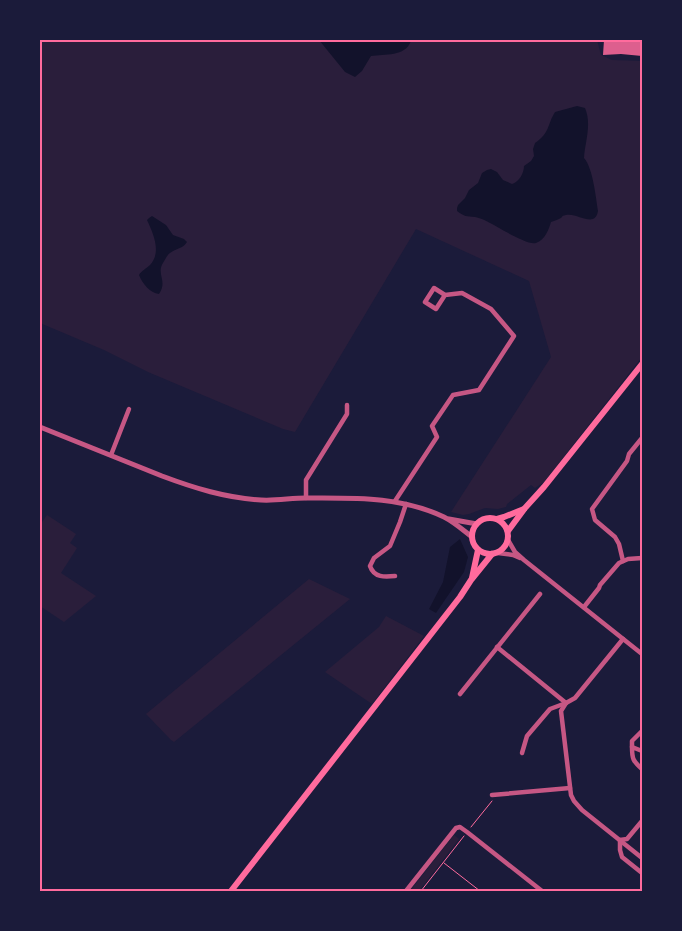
<svg xmlns="http://www.w3.org/2000/svg" width="682" height="931" viewBox="0 0 682 931" font-family="'PT Sans Narrow',sans-serif">
<rect width="100%" height="100%" fill="#1b1b3a"/>
<g fill="#2a1e3b">
<polygon points="40,40 597,40 601,55 612,60 642,61 642,357 544,482 535,488 531,485 507,504 506,507 498,509 485,508 469,514 463,515 451,512 551,357 529,281 416,229 295,432 283,429 148,372 104,350 40,323"/>
<polygon points="47,515 76,534 70,543 77,548 61,573 96,596 64,622 40,606 40,525"/>
<polygon points="309,579 350,599 174,742 171,740 146,714"/>
<polygon points="386,616 424,636 372,704 325,672 379,627"/>
<polygon points="454,835 459,839 419,891 410,891"/>
</g>
<g fill="#12122b">
<path d="M319,40H410L411,41C405,57 385,54 371,56L362,71L355,77L345,72Z"/>
<path d="M577,106L585,108C592,124 585,142 584,158C593,168 596,198 598,211C595,229 577,212 566,215C560,216 564,217 559,219C557,220 554,221 551,222C549,229 545,240 536,243C528,246 498,227 490,223C485,220 480,218 475,217C466,216 465,217 457,211V208L458,205L465,198L469,190L478,183L482,173L487,170L491,169L497,172L503,180L512,184C519,182 524,173 524,166L531,161L534,156L533,149L535,143C550,133 547,125 555,112Z"/>
<path d="M152,216L166,225L173,235L184,239L187,242C183,249 176,248 170,253C167,255 165,260 163,263C156,274 168,281 159,294C150,293 142,283 139,275C142,270 146,269 150,265C162,252 153,233 147,220L149,218Z"/>
<polygon points="460,539 468,557 464,572 436,613 429,609 443,582 450,547"/>
</g>
<polygon fill="#dd5f8e" points="604,40 642,40 642,56 621,54 603,55"/>
<g fill="none" stroke-linecap="round" stroke-linejoin="round">
<g stroke="#ff6b9d" stroke-width="1">
<polyline points="471,827 492,801"/>
<polyline points="444,863 480,891"/>
<polyline points="421,891 464,836"/>
</g>
<g stroke="#c65784" stroke-width="4.5">
<polyline points="111,455 129,409"/>
<polyline points="306,498 306,480 347,414 347,405"/>
<polyline points="395,501 437,437 432,426 453,395 479,390 514,336 491,309 462,293 445,295 434,288 425,302 436,309 445,295"/>
<polyline points="508,540 515,552 524,560 642,654"/>
<polyline points="498,553 513,555 520,558"/>
<polyline points="623,561 619,544 615,537 595,520 592,509 627,461 629,454 642,438"/>
<path d="M395,576C385,577 374,578 370,566L374,558L390,546L400,522L406,504"/>
<polyline points="584,607 599,588 600,585 619,563 628,559 642,558"/>
<polyline points="623,639 575,698 566,703 561,711 571,795 574,801 582,810 642,858"/>
<polyline points="497,647 566,703"/>
<polyline points="460,694 540,594"/>
<polyline points="632,747 632,741 642,731"/>
<path d="M642,751L632,747C632,759 633,761 642,769"/>
<polyline points="522,753 527,736 550,709 566,703"/>
<polyline points="492,795 570,788"/>
<polyline points="620,840 620,850 622,857 642,873"/>
<polyline points="620,840 627,839 642,821"/>
<polyline points="406,891 456,828 460,827 467,832 542,891"/>
</g>
<g stroke="#c65784" stroke-width="5">
<path d="M40,427L162,476C194,488 226,498 261,500C276,501 291,498 306,498C354,498 400,496 444,517C454,522 463,530 472,537"/>
<polyline points="449,519 477,524"/>
</g>
<g stroke="#ff6b9d" stroke-width="6">
<circle cx="490" cy="536" r="18"/>
<polyline points="497,519 504,517 524,509"/>
<polyline points="508,531 525,508 544,487 642,364"/>
<polyline points="472,578 478,550"/>
<polyline points="231,891 460,597 471,580 492,554"/>
</g>
</g>
<rect width="682" height="931" fill="none" stroke="#1b1b3a" stroke-width="82"/>
<rect x="41" y="41" width="600" height="849" fill="none" stroke="#ff6b9d" stroke-width="2"/>
</svg>
